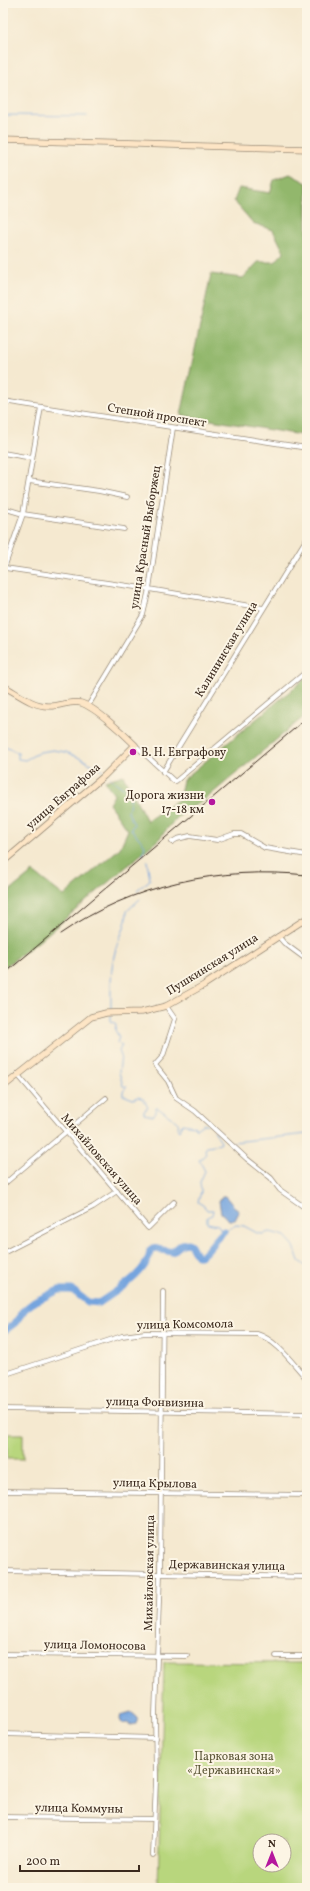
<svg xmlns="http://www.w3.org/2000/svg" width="310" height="1891" viewBox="0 0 310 1891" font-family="Vollkorn,serif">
<rect width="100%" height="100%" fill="#fcf5e5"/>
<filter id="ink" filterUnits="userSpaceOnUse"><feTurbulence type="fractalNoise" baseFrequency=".025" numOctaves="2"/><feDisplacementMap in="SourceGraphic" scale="8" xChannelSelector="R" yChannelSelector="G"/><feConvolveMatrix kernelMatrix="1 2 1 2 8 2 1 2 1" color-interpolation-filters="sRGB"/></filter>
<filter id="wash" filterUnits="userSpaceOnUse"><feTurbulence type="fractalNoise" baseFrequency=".012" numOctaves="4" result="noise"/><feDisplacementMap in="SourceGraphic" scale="16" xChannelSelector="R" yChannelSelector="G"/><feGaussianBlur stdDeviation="0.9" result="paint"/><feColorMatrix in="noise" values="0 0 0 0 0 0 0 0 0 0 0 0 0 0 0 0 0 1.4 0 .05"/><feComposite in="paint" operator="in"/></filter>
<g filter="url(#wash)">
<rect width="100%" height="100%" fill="#f5e9d0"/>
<g fill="#b8d67d" stroke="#7a804e" fill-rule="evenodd">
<rect x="7" y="1434" width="16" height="25"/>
<path d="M164,1662L307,1663V1888H158ZM260,1841H284V1865H260Z"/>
</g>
<g fill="#92b76c" stroke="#667045">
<polygon points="290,174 307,183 307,436 181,415 211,274 243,278 258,262 275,262 284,252 273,230 253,223 234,201 239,188 270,193 274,180"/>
<path d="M307,677V714L202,802C181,811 173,821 159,839L38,942L3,968V896L33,872L64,896L120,848L128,830L109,804L114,795L105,781L123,775L147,821L179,799L183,780Z"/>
</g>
<g fill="#75a4de" stroke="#58677e">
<polygon points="222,1196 225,1196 239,1212 235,1220 229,1220 221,1213 219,1201"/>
<polygon points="131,1712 138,1718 136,1724 131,1725 127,1723 122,1724 120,1719 121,1715"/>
</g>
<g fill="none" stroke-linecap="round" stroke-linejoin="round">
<g stroke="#75a4de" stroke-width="1">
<polyline points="3,115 87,116"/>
<polyline points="3,746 18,753 18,759 25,760 40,752 53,750 66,752 82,759 103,771"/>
<path d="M109,777C116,784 124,787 131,795L128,812L134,824L131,829L145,845L143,855"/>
<polyline points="137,890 150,880 147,861"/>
<path d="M111,1010C111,991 110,970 115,952C119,937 127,926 127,911L140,899"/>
<path d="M111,1015V1021L116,1024L115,1030L119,1037L117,1043L122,1045L119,1051L121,1056L119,1072L123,1086L127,1087L123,1091V1095L133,1099L138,1097L144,1099L148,1108L144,1111V1114L153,1116L156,1113V1107C159,1109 177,1121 178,1123C179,1125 178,1127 178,1129L180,1131L182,1124L194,1126L196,1129L203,1124H207"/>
<polyline points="214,1131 221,1141 220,1144 207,1146 205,1150 206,1154 199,1160 205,1171 200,1182 201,1192 198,1202 204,1206 207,1210 213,1210 212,1215 207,1217 207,1223 218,1225 221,1230 224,1231 236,1225 244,1226 257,1233 262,1234 270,1232 285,1236 294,1246 299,1261 307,1267"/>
<polyline points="233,1142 307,1134"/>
</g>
<path stroke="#75a4de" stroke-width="7" d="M3,1332L15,1323L25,1309L34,1302L59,1290H72L88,1302L99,1303C115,1292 150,1272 150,1250L153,1248L172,1252L182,1244L188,1243L191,1245L197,1256H201C210,1249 215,1239 224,1231"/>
</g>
</g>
<g filter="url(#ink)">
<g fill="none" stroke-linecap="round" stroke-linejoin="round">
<g stroke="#988a77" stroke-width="5.5">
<g id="street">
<polyline points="3,401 307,448"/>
<polyline points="3,453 32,458"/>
<polyline points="29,481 99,491 127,497"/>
<polyline points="3,508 23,514 124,529"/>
<polyline points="5,568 149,589 263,608"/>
<polyline points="3,571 23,514 41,407"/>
<polyline points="88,706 143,615 149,589 173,428"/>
<polyline points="135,745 174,781 176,781 307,671"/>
<polyline points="163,772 307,538"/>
<polyline points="172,842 177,839 190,836 217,840 234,834 241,834 265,848 307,855"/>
<polyline points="278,936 284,943 307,960"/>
<polyline points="166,1006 175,1019 163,1056 155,1065 168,1081 176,1098 195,1111 247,1159 271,1178 280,1190 307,1209"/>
<polyline points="17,1074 148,1228 174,1202"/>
<polyline points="3,1185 106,1098"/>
<polyline points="3,1253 93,1207 117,1191"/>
<path d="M3,1375L122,1336L145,1333L257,1334C277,1340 293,1364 307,1379"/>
<polyline points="3,1409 307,1414"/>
<polyline points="3,1491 307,1495"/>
<polyline points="3,1571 307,1577"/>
<polyline points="3,1654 187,1656"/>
<polyline points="276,1656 307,1656"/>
<polyline points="3,1734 156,1738"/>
<polyline points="3,1817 154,1819"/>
<polyline points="153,1855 156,1780 155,1714 160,1574 163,1291"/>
</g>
</g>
<g stroke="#988a77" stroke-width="7">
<g id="secondary">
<polyline points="3,140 307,149"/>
<path d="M3,686C17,693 32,706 48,706C59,707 71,700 81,703C95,707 124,734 135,745L104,776L3,862"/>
<polyline points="3,1087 91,1017 106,1013 142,1012 166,1006 204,985 307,918"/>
</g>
</g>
<use href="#street" stroke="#fff" stroke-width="4"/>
<use href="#secondary" stroke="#fde5c5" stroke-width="5.5"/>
<g stroke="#3b2a1e" stroke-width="1">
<path d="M60,934C132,884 220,866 307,875"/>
<polyline points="3,975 307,718"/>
</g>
</g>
</g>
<g fill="#b5179e" stroke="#fcf5e5" stroke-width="1.5">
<circle cx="133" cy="752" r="4"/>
<circle cx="212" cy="802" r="4"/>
</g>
<g text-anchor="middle" stroke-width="4" stroke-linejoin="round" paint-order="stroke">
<g font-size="12" fill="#3b2a1e" stroke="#fcf5e5">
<text transform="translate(157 415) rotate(9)" y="4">Степной проспект</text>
<text transform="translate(145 537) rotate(-81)" y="4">улица Красный Выборжец</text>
<text transform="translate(226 649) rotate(-59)" y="4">Калининская улица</text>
<text transform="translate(63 796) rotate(-41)" y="4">улица Евграфова</text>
<text transform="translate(212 964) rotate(-32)" y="4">Пушкинская улица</text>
<text transform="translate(102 1159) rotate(49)" y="4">Михайловская улица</text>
<text transform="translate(185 1324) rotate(-1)" y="4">улица Комсомола</text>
<text transform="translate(155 1402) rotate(1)" y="4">улица Фонвизина</text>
<text transform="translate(155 1483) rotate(1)" y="4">улица Крылова</text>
<text transform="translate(227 1565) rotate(1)" y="4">Державинская улица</text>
<text transform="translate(149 1573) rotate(-89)" y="4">Михайловская улица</text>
<text transform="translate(95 1645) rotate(1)" y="4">улица Ломоносова</text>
<text transform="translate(79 1808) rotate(1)" y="4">улица Коммуны</text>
</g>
<g font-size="12" fill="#3b2a1e" stroke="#fcf5e5" text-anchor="start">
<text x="141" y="756">В. Н. Евграфову</text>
<text x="204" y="799" text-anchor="end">Дорога жизни<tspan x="204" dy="14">17-18 км</tspan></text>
</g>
<g font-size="12" fill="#5a5536" stroke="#fcf5e5">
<text x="234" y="1760">Парковая зона<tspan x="234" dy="14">«Державинская»</tspan></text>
</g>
</g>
<rect width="310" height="1891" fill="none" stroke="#fcf5e5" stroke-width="16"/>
<g transform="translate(272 1853)"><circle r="19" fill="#fcf5e5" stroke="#afa495"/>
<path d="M0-3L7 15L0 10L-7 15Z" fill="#b5179e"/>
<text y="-6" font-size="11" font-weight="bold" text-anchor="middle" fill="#3b2a1e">N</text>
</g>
<path d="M20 1865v6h119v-6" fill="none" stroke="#3b2a1e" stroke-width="2"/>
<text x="26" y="1865" font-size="12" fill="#3b2a1e" stroke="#fcf5e5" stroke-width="3" paint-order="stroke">200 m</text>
</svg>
